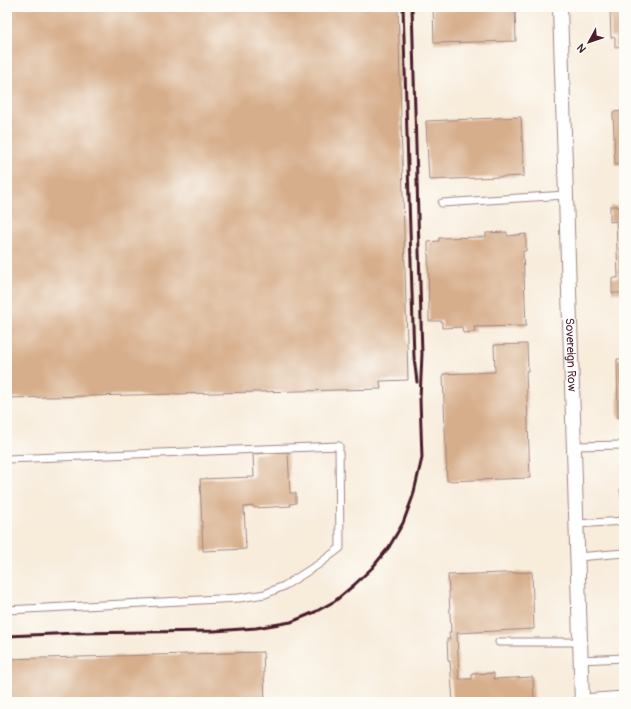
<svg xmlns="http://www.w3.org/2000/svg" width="631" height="709" viewBox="0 0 631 709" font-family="Pangolin,sans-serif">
<rect width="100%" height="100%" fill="#fdfcf7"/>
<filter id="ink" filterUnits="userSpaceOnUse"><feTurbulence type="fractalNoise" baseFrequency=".025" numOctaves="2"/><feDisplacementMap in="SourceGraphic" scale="8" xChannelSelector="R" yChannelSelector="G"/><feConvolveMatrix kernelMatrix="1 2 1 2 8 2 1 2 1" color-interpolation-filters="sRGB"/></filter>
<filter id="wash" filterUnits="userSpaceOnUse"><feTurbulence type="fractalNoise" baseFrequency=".012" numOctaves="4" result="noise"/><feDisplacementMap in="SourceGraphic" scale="16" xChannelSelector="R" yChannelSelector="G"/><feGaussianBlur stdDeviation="0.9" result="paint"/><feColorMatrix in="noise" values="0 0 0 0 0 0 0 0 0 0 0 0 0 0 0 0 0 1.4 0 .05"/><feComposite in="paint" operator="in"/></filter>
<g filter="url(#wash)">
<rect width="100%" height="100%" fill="#f8ecdb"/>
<g id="blocks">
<g fill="#d7ae8b">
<polygon points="7,7 398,7 408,380 380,381 381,389 7,398"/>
<polygon points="433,7 515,7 516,41 434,43"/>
<polygon points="610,7 624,7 624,46 615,47 615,37 611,38"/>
<polygon points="624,111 624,164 615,165 613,112"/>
<polygon points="521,117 524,176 429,180 426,121"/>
<polygon points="610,206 617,206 617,207 624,207 624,293 612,293 612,278 618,278 616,221 610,222"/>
<polygon points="507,232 507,236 526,234 526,251 523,251 526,326 474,327 475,332 463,333 462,327 442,328 442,321 429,321 428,242 439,241 439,238 486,237 486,233"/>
<polygon points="527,344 528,371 526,371 530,478 447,481 443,374 495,372 494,345"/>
<polygon points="617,359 624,359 624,418 618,418"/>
<polygon points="288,452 290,493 296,493 296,503 290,504 291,506 254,508 254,506 244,507 246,549 203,551 200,479 254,477 253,454"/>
<polygon points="622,466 624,466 624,476 623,476"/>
<polygon points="624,488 624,497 621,498 620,489"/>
<polygon points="532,572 534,629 457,633 459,679 472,679 472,674 494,673 494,679 533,677 534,702 453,702 450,661 448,661 447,639 450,639 449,632 451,632 448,575"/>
<polygon points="263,652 265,702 7,702 7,659"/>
</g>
</g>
</g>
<g filter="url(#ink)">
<use href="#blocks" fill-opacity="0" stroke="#a18683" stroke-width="1"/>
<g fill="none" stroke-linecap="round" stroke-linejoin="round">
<g stroke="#a18683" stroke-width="9">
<g id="service">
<polyline points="442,203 566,195"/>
<polyline points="574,446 624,445"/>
<polyline points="7,459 339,446 340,548 319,564 284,586 265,594 239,598 7,610"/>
<polyline points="576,524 624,521"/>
<polyline points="578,557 624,553"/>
<polyline points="499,642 580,642"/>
<polyline points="581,660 624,658"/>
<polyline points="582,698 624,695"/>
</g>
</g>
<g stroke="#a18683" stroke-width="16">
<g id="minor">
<path id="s1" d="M560,7L582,702"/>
</g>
</g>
<use href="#service" stroke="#fff" stroke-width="7"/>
<use href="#minor" stroke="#fff" stroke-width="14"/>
<g stroke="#4a1f2b" stroke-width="3">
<polyline points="403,7 414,357 417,382"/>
<polyline points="7,636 77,633 214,631 256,628 291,622 315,612 335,601 354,585 372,568 389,547 403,523 413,496 422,458 420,399 422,354 412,7"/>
</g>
</g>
</g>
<g text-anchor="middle" stroke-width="3" stroke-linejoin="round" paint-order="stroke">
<g font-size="12" fill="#4a1f2b" stroke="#fdfcf7">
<text dy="4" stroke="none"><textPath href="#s1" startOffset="348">Sovereign Row</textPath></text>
</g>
</g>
<rect width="631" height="709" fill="none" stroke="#fdfcf7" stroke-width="24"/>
<g transform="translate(589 42) rotate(230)" stroke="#fdfcf7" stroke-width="3" paint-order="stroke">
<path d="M0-3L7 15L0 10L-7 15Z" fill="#4a1f2b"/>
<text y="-6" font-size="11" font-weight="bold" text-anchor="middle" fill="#4a1f2b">N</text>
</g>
</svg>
